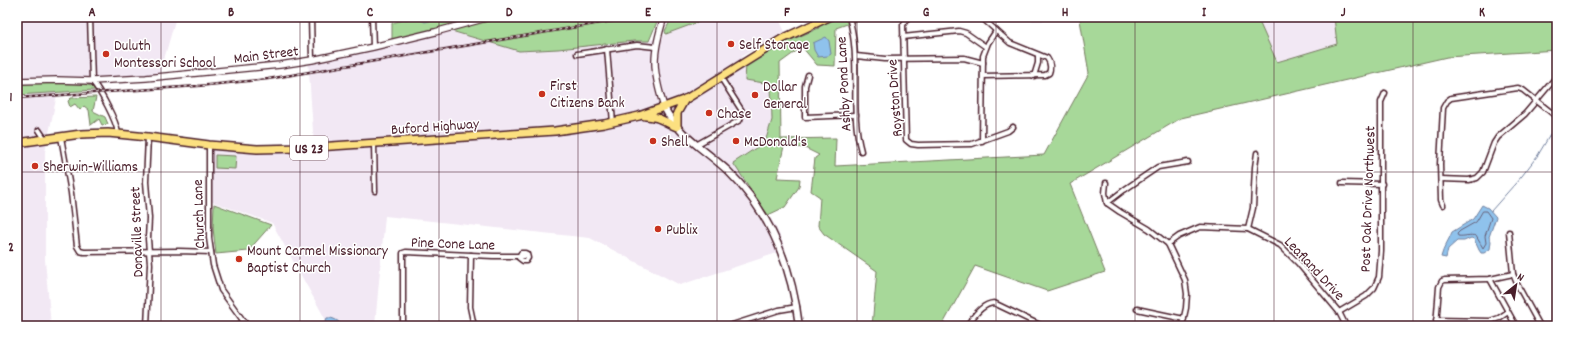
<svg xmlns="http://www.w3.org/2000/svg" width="1574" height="343" viewBox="0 0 1574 343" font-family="Dekko,sans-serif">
<rect width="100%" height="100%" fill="#fff"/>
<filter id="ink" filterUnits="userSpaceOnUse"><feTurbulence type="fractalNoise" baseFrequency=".025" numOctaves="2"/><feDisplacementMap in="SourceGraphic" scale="8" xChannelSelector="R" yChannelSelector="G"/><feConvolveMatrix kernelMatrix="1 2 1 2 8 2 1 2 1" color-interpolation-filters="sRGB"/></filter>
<g filter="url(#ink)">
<g fill="#f2e8f4">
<polygon points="17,17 176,17 159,77 60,80 45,152 45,260 51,326 17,326"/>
<polygon points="721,17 778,17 785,32 742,56 746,65 771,84 772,120 765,142 734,163 761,203 776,227 786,250 777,253 680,285 590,238 385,216 375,325 327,322 272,223 210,201 211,144 243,146 314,146 308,58 448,30 519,51 558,49 634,41 649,41 701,21"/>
<polygon points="1027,17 1083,17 1080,20 1028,21"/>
<polygon points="1257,17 1334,17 1337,44 1277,62"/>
</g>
<g fill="#a7d899" stroke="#787c62">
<polygon points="415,17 659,17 649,41 634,41 558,49 519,51 448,30 392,40 392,23"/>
<polygon points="672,17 721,17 701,21 666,34 665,31"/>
<polygon points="814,17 867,17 836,28 835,66 817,65 802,47 780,63 781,139 836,138 835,166 1044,155 1089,73 1080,20 1083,17 1257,17 1277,62 1337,44 1334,17 1557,17 1557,50 1447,57 1181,118 1070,184 1105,272 1047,291 975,266 942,326 872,326 877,271 824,234 818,226 820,197 811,191 815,158 819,155 805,148 784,146 777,178 800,179 799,187 785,207 768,215 733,163 765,142 772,120 771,84 745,80 746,65 784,43 819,28"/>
<polygon points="40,83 84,84 91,86 95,90 17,95 17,84"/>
<polygon points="96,97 93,111 105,117 108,124 102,125 99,119 91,125 89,110 84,106 80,110 75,104 70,107 68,101 71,98"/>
<polygon points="215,155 236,156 235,169 215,168"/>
<polygon points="214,204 271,225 248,251 216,254 213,228"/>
</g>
<g fill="#8fc2ec" stroke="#73819f">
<polygon points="826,37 829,41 831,54 828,56 818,57 814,50 813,43"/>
<path d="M1482,205L1488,208L1496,217L1489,237L1491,241L1490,249L1484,253H1481L1479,250L1474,239L1471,238L1464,241H1457L1448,249L1446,258L1441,257C1443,248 1449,240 1452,232L1473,219Z"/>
<path d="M327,318C333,317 340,322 343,326H323Z"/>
</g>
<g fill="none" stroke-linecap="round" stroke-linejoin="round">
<path stroke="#666078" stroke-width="1" d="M1483,211H1486L1491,218L1485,236L1486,243L1483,248L1476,236C1470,234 1464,237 1458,236L1457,234L1460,231L1476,222Z"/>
<g stroke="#73819f" stroke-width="1">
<polyline points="415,17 425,22 446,17"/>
<polyline points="1491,211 1522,176 1538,155 1556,125"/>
</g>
<g stroke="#4a1f2b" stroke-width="7">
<g id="minor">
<path d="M90,17L92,81C101,92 116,120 118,133"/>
<polyline points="311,17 312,60"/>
<polyline points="372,17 373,47"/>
<path d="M849,17C862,62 849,109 861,151"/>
<polyline points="908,17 903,25 906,140 911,144 918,145 972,144 1008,131 1013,127"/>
<path d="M981,17L1010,43L1047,58C1050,62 1051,68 1049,73L1045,75L983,76"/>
<polyline points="903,37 959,31 966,33 986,47"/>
<polyline points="607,49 613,123"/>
<polyline points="577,54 637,45 655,47"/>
<polyline points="856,56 885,59 964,58 983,63"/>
<polyline points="808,75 805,86 805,117 856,115"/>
<polyline points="1034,76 1038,63 1038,55"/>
<polyline points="39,130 45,139"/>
<polyline points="61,137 71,193 77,246 80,251 84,252 179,251 211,252"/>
<polyline points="982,141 983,56 988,43 996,31"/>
<polyline points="374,143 375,191"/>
<polyline points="209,145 209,238 213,265 221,290 247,326"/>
<polyline points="696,145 740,120 742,111 721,78"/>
<polyline points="1441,179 1469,180 1477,178 1483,172 1494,143 1498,137 1525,114 1557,76"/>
<polyline points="1106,183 1105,193 1107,203 1120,212 1149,229 1168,244 1185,280 1187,294 1186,308 1182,326"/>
<polyline points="1342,183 1382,184"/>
<polyline points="1107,203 1124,190 1158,167 1188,162"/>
<polyline points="1443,205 1441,200 1440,164 1443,108 1447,101 1451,98 1518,88 1523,90 1557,117"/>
<polyline points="1248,229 1253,208 1255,167 1257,153"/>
<polyline points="1509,232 1513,274 1518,286 1540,326"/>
<polyline points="1168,244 1179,236 1200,227 1248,229 1280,245 1298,263 1339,312 1346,326"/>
<polygon points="521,253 525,253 527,254 528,258 526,261 523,261 519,258 524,256 520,255"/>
<polyline points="471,255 470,307 474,326"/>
<polyline points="1490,279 1516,326"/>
<polyline points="1137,309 1184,319"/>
<polyline points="1339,312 1366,296 1374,288 1379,277 1381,251 1381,102 1385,93"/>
<polyline points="1436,320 1490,321 1499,318 1508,312"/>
<polyline points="403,325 403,253 406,252 493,256 524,256"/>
<polyline points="147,326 150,264 148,239 149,218 146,182 148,137"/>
<polyline points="237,326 244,321"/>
<polyline points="729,326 779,310 797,307"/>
<path d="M966,326C974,317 981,304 994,303L1042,326"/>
<polyline points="1436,326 1439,287 1442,281 1445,280 1490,279 1513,274"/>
</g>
</g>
<g stroke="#4a1f2b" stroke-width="8">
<g id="tertiary">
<path d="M664,17C652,55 652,69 664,107"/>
<polyline points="17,81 57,80 92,81 146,78 280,65 312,60 373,47 435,32 490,17"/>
</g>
</g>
<g stroke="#4a1f2b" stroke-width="9">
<path id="secondary" d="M664,107C678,136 706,150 728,171C771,213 792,267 799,326"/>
</g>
<g stroke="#4a1f2b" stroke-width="10">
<g id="primary">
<path d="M645,116C659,116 664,122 677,127V113L685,99"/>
<polyline points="17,143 81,134 108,133 148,137 209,145 257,149 302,148 555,131 604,124 639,116 686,99 782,39 829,17"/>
</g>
</g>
<use href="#minor" stroke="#fff" stroke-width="4"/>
<use href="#tertiary" stroke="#fff" stroke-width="5.5"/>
<use href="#secondary" stroke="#fff" stroke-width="6"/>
<use href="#primary" stroke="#fce080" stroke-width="7"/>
<g stroke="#4a1f2b" stroke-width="2.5">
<polyline id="rail" points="17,98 198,86 268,79 636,17"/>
</g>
<use href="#rail" stroke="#fff" stroke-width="1" stroke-dasharray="3" stroke-linecap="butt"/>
</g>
</g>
<path fill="none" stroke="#4a1f2b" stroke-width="1" stroke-opacity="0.55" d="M161,17V326M300,17V326M439,17V326M578,17V326M717,17V326M857,17V326M996,17V326M1135,17V326M1274,17V326M1413,17V326M17,172H1557"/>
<g fill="#c8321e" stroke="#fff" stroke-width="1.5">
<circle cx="731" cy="44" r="4"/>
<circle cx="106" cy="54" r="4"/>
<circle cx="542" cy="94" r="4"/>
<circle cx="755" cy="95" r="4"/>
<circle cx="709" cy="113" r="4"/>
<circle cx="653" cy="141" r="4"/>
<circle cx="736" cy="141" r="4"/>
<circle cx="35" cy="166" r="4"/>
<circle cx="658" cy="229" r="4"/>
<circle cx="239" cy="259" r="4"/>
</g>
<g text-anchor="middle" stroke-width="3" stroke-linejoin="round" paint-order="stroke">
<rect fill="#fff" stroke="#80626b" stroke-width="1" x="290" y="136" width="38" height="24" rx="3"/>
<g font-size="14" font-weight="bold" fill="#4a1f2b">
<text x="309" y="153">US 23</text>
</g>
<g font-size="15" fill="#4a1f2b" stroke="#fff" text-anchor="start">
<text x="739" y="49">Self Storage</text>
<text x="114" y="50">Duluth<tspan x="114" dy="17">Montessori School</tspan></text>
<text x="550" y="90">First<tspan x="550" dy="17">Citizens Bank</tspan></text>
<text x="763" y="91">Dollar<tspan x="763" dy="17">General</tspan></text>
<text x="717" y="118">Chase</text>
<text x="661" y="146">Shell</text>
<text x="744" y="146">McDonald's</text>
<text x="43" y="171">Sherwin-Williams</text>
<text x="666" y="234">Publix</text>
<text x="247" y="255">Mount Carmel Missionary<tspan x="247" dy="17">Baptist Church</tspan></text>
</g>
<g font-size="15" fill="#4a1f2b" stroke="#fff">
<text transform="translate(266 54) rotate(-7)" y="5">Main Street</text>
<text transform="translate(843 84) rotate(-93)" y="5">Ashby Pond Lane</text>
<text transform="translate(894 98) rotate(-94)" y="5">Royston Drive</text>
<text transform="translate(435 126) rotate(-4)" y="5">Buford Highway</text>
<text transform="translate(1367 199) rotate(-88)" y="5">Post Oak Drive Northwest</text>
<text transform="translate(198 214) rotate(-92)" y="5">Church Lane</text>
<text transform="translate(136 232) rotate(-92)" y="5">Donaville Street</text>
<text transform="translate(453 243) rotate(2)" y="5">Pine Cone Lane</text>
<text transform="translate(1315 268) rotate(47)" y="5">Leafland Drive</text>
</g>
</g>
<rect width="1574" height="343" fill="none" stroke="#fff" stroke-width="44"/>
<g transform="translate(1516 285) rotate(30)" stroke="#ffffff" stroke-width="3" paint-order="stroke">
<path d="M0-3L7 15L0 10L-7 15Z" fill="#4a1f2b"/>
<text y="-6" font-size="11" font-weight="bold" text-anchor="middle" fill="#4a1f2b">N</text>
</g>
<rect x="22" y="22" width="1530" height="299" fill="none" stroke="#4a1f2b" stroke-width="1.5"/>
<g font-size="13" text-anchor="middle" font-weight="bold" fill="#4a1f2b">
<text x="92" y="16">A</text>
<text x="231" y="16">B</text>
<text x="370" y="16">C</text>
<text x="509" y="16">D</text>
<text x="648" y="16">E</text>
<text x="787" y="16">F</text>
<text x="926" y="16">G</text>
<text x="1065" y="16">H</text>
<text x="1204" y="16">I</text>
<text x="1343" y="16">J</text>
<text x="1482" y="16">K</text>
<text x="11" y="101">1</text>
<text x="11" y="251">2</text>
</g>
</svg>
